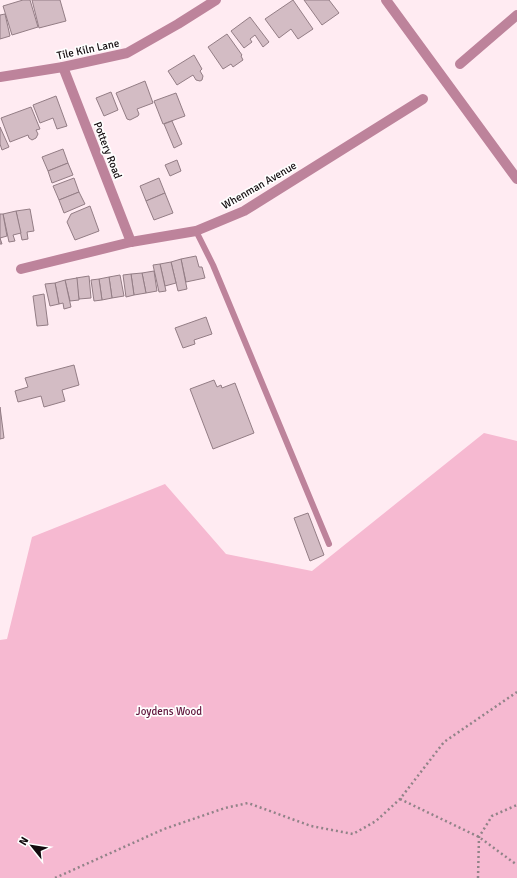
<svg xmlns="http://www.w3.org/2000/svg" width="517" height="878" viewBox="0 0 517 878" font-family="Signika,sans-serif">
<rect width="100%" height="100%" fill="#ffebf2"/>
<polygon fill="#f6b9d1" points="484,433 517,441 517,878 0,878 0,640 7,639 32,537 165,484 226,554 312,571"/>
<g fill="#d3bcc4" stroke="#937d85">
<polygon points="23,0 30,0 38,27 12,35 3,6"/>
<polygon points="32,0 60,0 66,21 39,28"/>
<polygon points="293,0 313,29 298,39 291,29 279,38 265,19"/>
<polygon points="304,0 329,0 339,13 322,25"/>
<polygon points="5,14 10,36 0,39 0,15"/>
<polygon points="250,17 269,42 263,47 255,35 250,39 252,42 244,48 231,31"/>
<polygon points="227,34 242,55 241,56 243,60 233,67 231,64 223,69 208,47"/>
<polygon points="194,55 202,69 200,71 203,76 202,80 200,81 196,80 193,75 177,85 168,71"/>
<polygon points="145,81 153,103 137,109 139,114 138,116 130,120 127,119 116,93"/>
<polygon points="111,92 118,110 104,116 96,98"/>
<polygon points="176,93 185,116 163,124 154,101"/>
<polygon points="56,96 67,126 57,129 53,118 40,123 33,105"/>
<polygon points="31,107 40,129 36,130 38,134 36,138 32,140 29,138 28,135 10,142 1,118"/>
<polygon points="172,121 182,144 174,148 164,124"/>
<polygon points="0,127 9,147 2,150 0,144"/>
<polygon points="63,149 68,163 48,171 42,157"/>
<polygon points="177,160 181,171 170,176 165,165"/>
<polygon points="68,163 73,175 52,183 48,171"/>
<polygon points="74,178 79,192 59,200 53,186"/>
<polygon points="159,178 165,193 146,201 140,186"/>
<polygon points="79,192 85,204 64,213 59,200"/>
<polygon points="165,193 173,213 154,220 146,201"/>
<polygon points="90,206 99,231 75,240 67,222 71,214"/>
<polygon points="30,209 34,231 27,232 28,239 22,240 16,211"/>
<polygon points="16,211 21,233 13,235 15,241 9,242 3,214"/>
<polygon points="0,214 3,214 7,236 0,238 2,244 0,244"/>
<polygon points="196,256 199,267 202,267 205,278 186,282 181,259"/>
<polygon points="181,259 187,289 178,291 171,262"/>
<polygon points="171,262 176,283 165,286 160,264"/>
<polygon points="160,264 166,291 159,292 153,265"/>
<polygon points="154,271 157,291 146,293 142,273"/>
<polygon points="142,273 146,293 134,295 131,274"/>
<polygon points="131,274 134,295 126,297 123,275"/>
<polygon points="120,275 124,296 112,298 109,277"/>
<polygon points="89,276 91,298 79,299 76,278"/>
<polygon points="109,277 112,298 102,300 99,279"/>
<polygon points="77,278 79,300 70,301 65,280"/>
<polygon points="99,279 102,300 94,301 91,280"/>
<polygon points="65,280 71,307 64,309 63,303 59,304 55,283"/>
<polygon points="55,283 59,304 50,306 45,284"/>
<polygon points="44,294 48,325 37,326 33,296"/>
<polygon points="206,317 212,334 194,340 195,344 183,348 175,328"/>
<polygon points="74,365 79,385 62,390 65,401 44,407 41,396 18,402 15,391 28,387 25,378"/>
<polygon points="214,380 217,387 221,385 222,388 235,383 254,433 213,449 190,389"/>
<polygon points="0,407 4,438 0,439"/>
<polygon points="308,513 324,555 310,561 294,518"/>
</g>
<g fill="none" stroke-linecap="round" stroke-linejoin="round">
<g stroke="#918388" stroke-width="2.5" stroke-dasharray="2 3" stroke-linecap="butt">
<polyline points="400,799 479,837 517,865"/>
<polyline points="55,878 164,829 225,808 248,803 311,826 353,834 376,821 400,799 444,742 517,692"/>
<polyline points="478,878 479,837 492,816 517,805"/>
</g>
<polyline stroke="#bd839b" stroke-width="6" points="196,231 213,265 329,544"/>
<g stroke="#bd839b" stroke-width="10">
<polyline points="386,0 517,179"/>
<polyline points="460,64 517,15"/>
<polyline points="63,67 131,242"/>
<polyline points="0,77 63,67 127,53 178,24 216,0"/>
<polyline points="21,269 131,242 196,231 244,211 423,99"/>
</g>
</g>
<g text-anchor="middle" stroke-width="3.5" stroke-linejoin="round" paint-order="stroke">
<g font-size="11" fill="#120b0e" stroke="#fefefe">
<text transform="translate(88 49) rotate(-12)" y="4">Tile Kiln Lane</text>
<text transform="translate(108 150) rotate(69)" y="4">Pottery Road</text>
<text transform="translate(259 185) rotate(-30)" y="4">Whenman Avenue</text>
</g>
<g font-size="11" fill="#60133b" stroke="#fefefe">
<text x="169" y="715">Joydens Wood</text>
</g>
</g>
<g transform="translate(32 846) rotate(300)" stroke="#fefefe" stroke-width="3" paint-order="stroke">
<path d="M0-3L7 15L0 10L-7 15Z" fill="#120b0e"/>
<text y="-6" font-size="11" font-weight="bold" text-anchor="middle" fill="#120b0e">N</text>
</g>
</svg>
